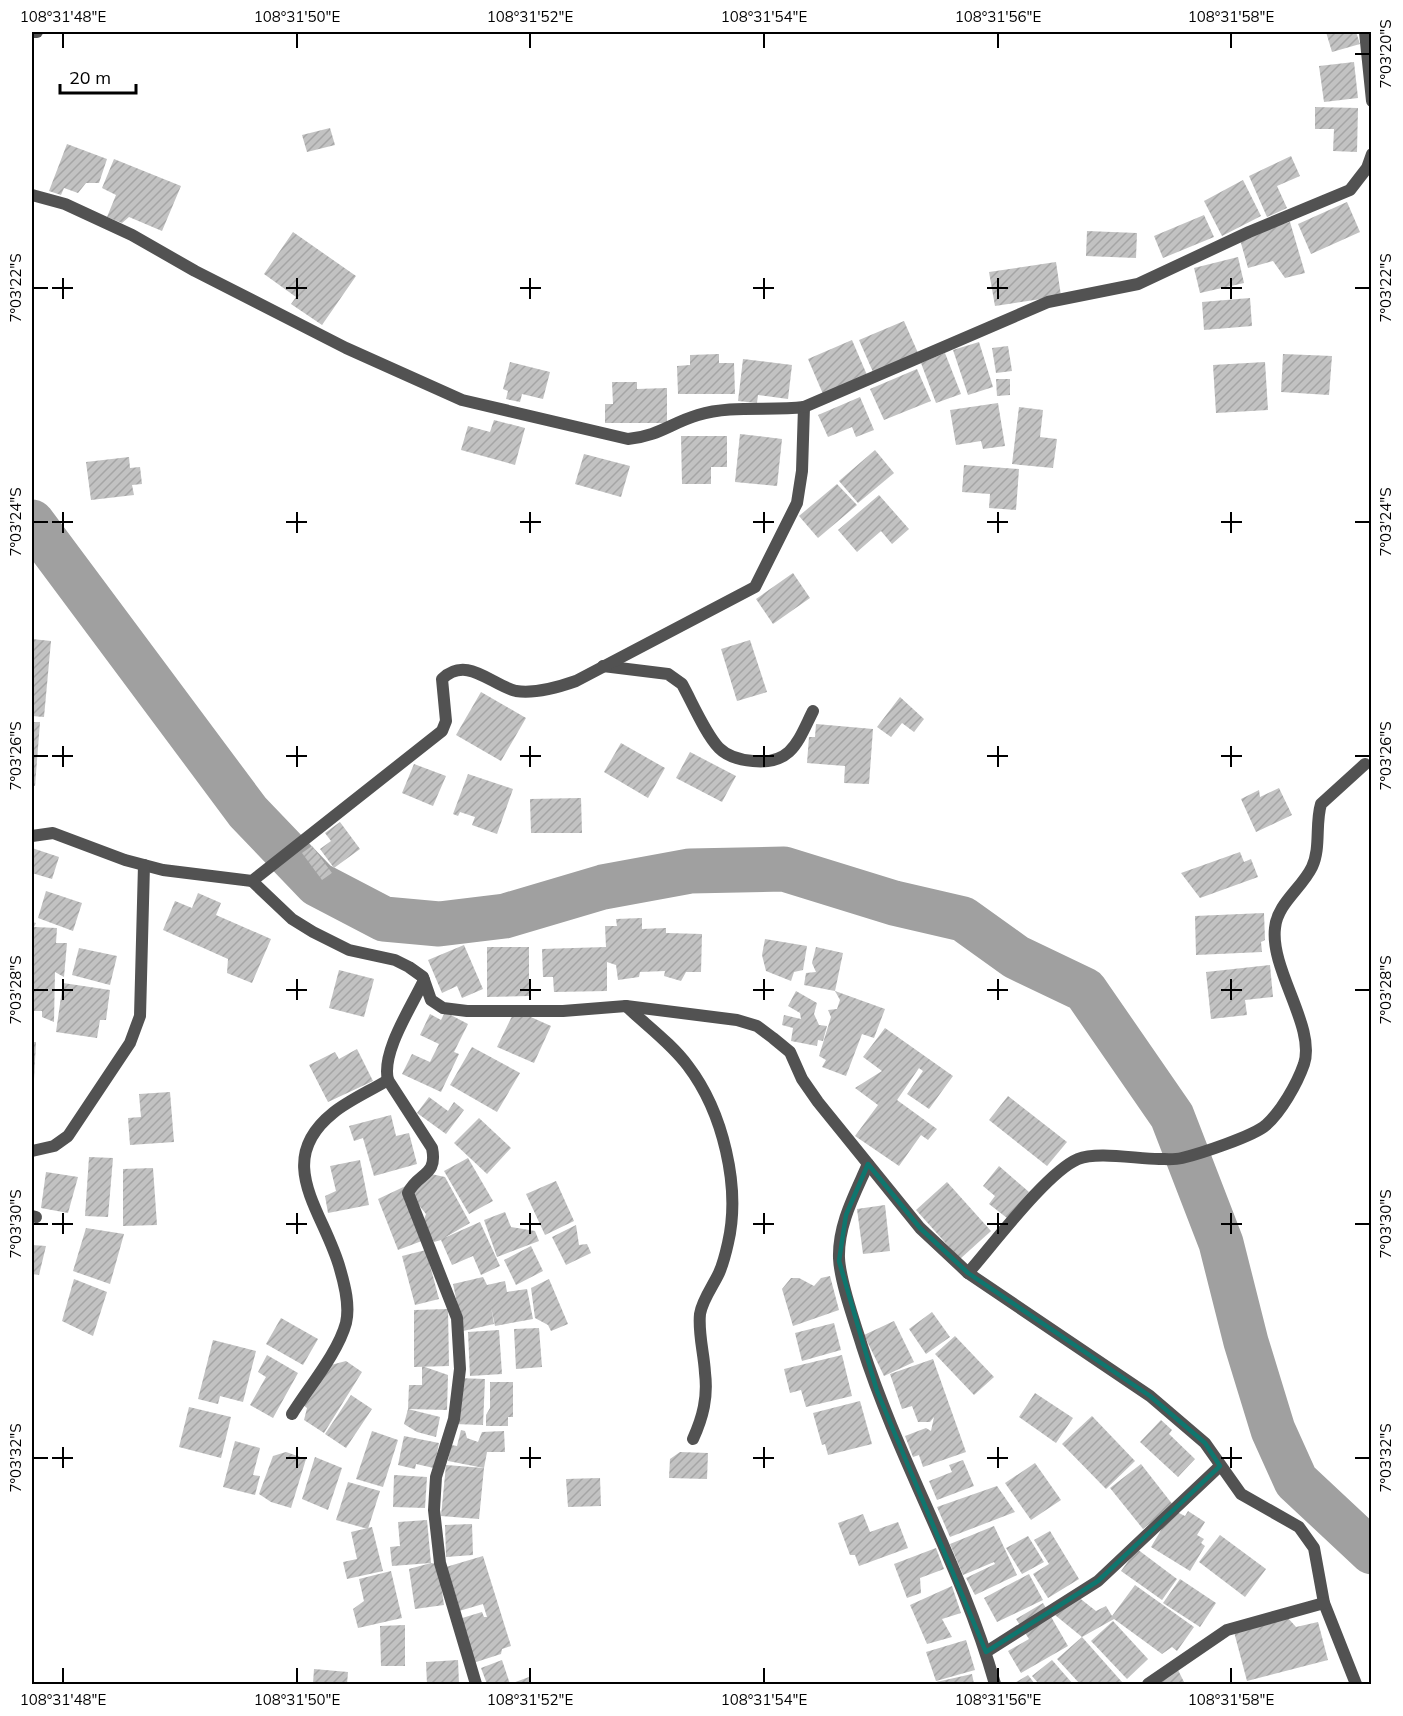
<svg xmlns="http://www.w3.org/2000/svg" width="1403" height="1716" viewBox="0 0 1403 1716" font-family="Mulish,sans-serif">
<defs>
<pattern id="building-hatch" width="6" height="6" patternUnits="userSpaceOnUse" patternTransform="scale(1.5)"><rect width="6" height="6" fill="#c2c2c2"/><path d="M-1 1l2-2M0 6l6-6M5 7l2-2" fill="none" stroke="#a5a5a5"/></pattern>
</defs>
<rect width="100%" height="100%" fill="#fff"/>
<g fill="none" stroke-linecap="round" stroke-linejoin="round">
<polyline stroke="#a0a0a0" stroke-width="45" points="32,522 248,812 317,884 384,919 439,924 505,916 603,887 690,871 784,869 894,903 963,919 1016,957 1085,990 1172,1116 1221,1243 1246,1342 1273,1430 1296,1481 1372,1552"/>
</g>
<g fill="url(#building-hatch)">
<polygon points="1326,32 1356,32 1360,44 1332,52"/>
<polygon points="1354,62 1358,98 1324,102 1319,66"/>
<polygon points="1315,107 1358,108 1357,152 1333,151 1334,129 1315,129"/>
<polygon points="330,128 335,145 307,152 302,135"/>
<polygon points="67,144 107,159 99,183 86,183 78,193 64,188 61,195 49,191"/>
<polygon points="1291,156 1300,176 1277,186 1287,208 1267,217 1249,176"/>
<polygon points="114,159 181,186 162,231 129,217 122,223 107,217 116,195 102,188"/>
<polygon points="1243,180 1261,216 1222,236 1204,201"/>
<polygon points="1347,202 1360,232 1311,254 1298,224"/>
<polygon points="1204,215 1214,237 1163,258 1154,236"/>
<polygon points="1290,222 1305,273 1285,278 1273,261 1248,268 1239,236"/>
<polygon points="1087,231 1137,233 1136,258 1086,256"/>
<polygon points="293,232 356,276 322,325 291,304 296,297 264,274"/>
<polygon points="1238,257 1244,283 1200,293 1194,268"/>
<polygon points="1056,262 1061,296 995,306 989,272"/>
<polygon points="1250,298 1252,326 1204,330 1202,302"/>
<polygon points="904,321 918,353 873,372 859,340"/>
<polygon points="852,340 867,375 823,394 808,359"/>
<polygon points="979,342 993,387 968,395 953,350"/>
<polygon points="1008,346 1012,371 996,373 992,348"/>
<polygon points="945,353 961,394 936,403 921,363"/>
<polygon points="719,354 719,363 734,363 735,394 678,394 677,366 690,365 690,355"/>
<polygon points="1283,354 1332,356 1329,395 1281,392"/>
<polygon points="743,359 792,365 788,399 758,395 757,403 738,401"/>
<polygon points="510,362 550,372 543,399 522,394 520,402 506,399 508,391 503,389"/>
<polygon points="1265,362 1268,410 1216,413 1213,365"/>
<polygon points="917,369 931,401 884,420 870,389"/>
<polygon points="996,379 1010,379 1010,395 997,396"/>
<polygon points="612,382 637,382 637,389 667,388 667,423 605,423 605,404 613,404"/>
<polygon points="860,397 874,430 856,437 852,427 828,437 818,415"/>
<polygon points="998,403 1005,446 983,449 981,441 956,445 950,410"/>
<polygon points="1019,407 1043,410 1040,437 1057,439 1053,468 1012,464"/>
<polygon points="494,420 525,428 515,465 461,450 468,426 490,432"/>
<polygon points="740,434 782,439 777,486 735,482"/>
<polygon points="681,436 727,436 727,467 711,467 711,484 682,484"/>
<polygon points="875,450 894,473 858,503 839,481"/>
<polygon points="584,454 630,466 621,497 575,484"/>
<polygon points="129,457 130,468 140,467 142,484 132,485 134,495 91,500 86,462"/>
<polygon points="964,465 1019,469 1016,510 989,508 990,494 962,492"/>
<polygon points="837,484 857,505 818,538 799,516"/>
<polygon points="879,495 909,529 892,544 881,531 857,552 838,530"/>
<polygon points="793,573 810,598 773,624 756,599"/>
<polygon points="32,639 51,641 44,717 32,716"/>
<polygon points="750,640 767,692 737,701 721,649"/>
<polygon points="481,692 526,718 501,761 456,735"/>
<polygon points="900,697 924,719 914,732 902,723 891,737 877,727"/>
<polygon points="32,722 40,722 35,786 32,786"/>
<polygon points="816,724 873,729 869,784 844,783 845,766 807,763 809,737 815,737"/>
<polygon points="621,743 665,768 648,798 604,772"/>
<polygon points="690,752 736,776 722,802 676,778"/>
<polygon points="414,764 446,776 433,806 402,793"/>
<polygon points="468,774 513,789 497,834 472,825 475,817 460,812 458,816 453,814"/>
<polygon points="1279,788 1292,815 1256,832 1241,799 1259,790 1260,797"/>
<polygon points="581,798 582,833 531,833 530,799"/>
<polygon points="340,822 360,849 334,868 320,849 331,841 325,833"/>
<polygon points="312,846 332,873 322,880 302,853"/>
<polygon points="32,848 59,857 52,879 32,873"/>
<polygon points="1240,852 1244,862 1251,859 1258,877 1200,898 1181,873"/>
<polygon points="46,891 82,903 73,931 38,918"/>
<polygon points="198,893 221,903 216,915 271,939 252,983 227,973 228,959 163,930 175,901 192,908"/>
<polygon points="1264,913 1265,940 1261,942 1262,952 1196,955 1195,916"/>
<polygon points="642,918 642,929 666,928 666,933 702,934 701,972 686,972 681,981 664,976 665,971 640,972 639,977 618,980 616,965 607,962 607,991 554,992 553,977 543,977 542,949 606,947 605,926 617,926 616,919"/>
<polygon points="32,922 36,923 34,927 57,928 56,943 67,943 64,977 55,972 54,1022 42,1017 42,1011 32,1011"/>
<polygon points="765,939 807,946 803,970 794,972 791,981 766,971 762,955"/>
<polygon points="464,945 483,989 462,998 457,986 442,993 428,960"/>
<polygon points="487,947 529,947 529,996 487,997"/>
<polygon points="816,947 843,953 835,991 804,985 806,973 816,972 812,963"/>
<polygon points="79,948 117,956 110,985 72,975"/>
<polygon points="1270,965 1273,997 1245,1000 1247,1015 1211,1019 1206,972"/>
<polygon points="339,970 374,979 364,1017 329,1008"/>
<polygon points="63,983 110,990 106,1020 100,1020 97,1038 56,1032"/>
<polygon points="796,991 817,1003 814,1014 819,1025 827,1026 823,1041 818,1040 817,1046 791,1041 793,1028 782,1025 784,1015 801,1019 800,1013 788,1006"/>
<polygon points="835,991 885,1009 874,1038 862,1034 846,1076 822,1067 826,1060 819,1056 831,1017 828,1010 837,1009 840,1000"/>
<polygon points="515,1010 551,1026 534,1063 497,1047"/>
<polygon points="445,1012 468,1024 454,1052 459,1054 441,1092 402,1074 412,1054 430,1062 439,1044 420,1035 430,1014 441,1020"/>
<polygon points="885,1028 953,1076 929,1109 907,1094 923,1071 919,1068 897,1100 937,1129 928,1140 921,1135 899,1166 855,1136 878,1105 855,1088 882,1071 863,1057"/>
<polygon points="32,1042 36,1042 33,1098 32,1098"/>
<polygon points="472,1047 520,1073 497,1112 450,1085"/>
<polygon points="357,1049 373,1081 328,1102 309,1065 335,1052 339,1059"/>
<polygon points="170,1092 174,1142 130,1145 128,1118 141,1117 139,1094"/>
<polygon points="1008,1096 1067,1142 1047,1166 989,1120"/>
<polygon points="429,1097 448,1111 454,1102 464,1110 446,1134 417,1113"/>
<polygon points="391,1115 396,1136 409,1133 417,1164 374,1176 363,1138 354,1141 349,1126"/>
<polygon points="479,1118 511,1148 487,1174 454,1143"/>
<polygon points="89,1157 113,1158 108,1217 85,1216"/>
<polygon points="468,1158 493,1201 469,1214 444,1171"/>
<polygon points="360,1160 369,1205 328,1213 325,1196 336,1191 330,1166"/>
<polygon points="999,1166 1029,1192 1007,1218 989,1204 995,1196 983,1186"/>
<polygon points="153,1168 157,1225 123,1226 123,1169"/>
<polygon points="46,1172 78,1177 68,1213 41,1208"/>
<polygon points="431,1174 445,1177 470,1223 444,1238 480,1222 500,1266 481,1275 473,1256 452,1265 441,1240 434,1242 423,1222 426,1214 409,1193 427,1239 398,1250 378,1199"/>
<polygon points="556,1181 574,1221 545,1235 526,1194"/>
<polygon points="947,1182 991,1231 960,1259 916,1210"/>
<polygon points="885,1205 890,1251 863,1254 857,1209"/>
<polygon points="505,1212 511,1227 535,1231 539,1241 497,1257 484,1220"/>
<polygon points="576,1225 579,1245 587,1244 591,1253 566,1265 552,1237"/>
<polygon points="86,1228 124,1234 110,1284 73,1271"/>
<polygon points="32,1245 46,1246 39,1275 32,1274"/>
<polygon points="531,1246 543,1271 516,1285 504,1260"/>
<polygon points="426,1250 439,1299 415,1305 402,1256"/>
<polygon points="830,1276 839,1310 793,1326 782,1289 791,1278 799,1278 814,1286 821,1278"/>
<polygon points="483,1277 487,1285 505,1281 507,1292 527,1289 533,1319 495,1326 491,1307 494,1324 463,1331 453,1284"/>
<polygon points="74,1279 107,1292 93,1336 62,1321"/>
<polygon points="549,1279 568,1324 551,1331 548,1325 535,1318 531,1288"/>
<polygon points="448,1309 449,1366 414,1367 414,1310"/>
<polygon points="932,1312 950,1337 926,1354 909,1329"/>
<polygon points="281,1318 318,1339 303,1365 266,1344"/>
<polygon points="894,1321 914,1362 884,1376 864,1335"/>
<polygon points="834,1323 841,1350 802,1361 795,1333"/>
<polygon points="539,1328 542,1367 516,1369 514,1329"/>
<polygon points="499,1330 502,1374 470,1376 468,1332"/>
<polygon points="955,1336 994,1377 974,1395 935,1354"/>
<polygon points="213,1340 256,1351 243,1402 220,1396 218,1404 198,1399"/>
<polygon points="267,1355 298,1373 273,1418 250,1405 266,1377 258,1372"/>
<polygon points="842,1355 852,1396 806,1407 801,1390 790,1393 784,1369"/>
<polygon points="933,1359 966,1452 923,1467 919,1455 913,1457 905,1436 926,1428 931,1431 934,1417 930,1422 918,1422 912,1406 902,1409 890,1374"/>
<polygon points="346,1361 362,1372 324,1433 304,1420 307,1408 300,1403 327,1366"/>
<polygon points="422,1366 448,1375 447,1410 408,1409 409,1385 422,1385"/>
<polygon points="457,1378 485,1379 483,1425 454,1424"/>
<polygon points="490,1382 513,1382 513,1417 508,1417 508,1426 486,1426 486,1415 490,1408"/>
<polygon points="1035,1393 1073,1418 1056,1443 1019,1417"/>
<polygon points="351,1395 372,1409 346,1448 325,1434"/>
<polygon points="860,1401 872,1444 828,1455 825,1444 822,1445 813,1413"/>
<polygon points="189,1407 231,1417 221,1458 179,1447"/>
<polygon points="408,1409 440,1417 436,1437 417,1432 404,1424"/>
<polygon points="1092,1416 1135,1461 1106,1489 1062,1444"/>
<polygon points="1161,1420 1172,1430 1169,1434 1195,1459 1178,1477 1140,1442"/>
<polygon points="461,1430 465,1431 467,1438 478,1442 482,1432 504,1431 505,1452 487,1452 484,1468 448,1461 451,1445 457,1446"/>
<polygon points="372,1431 398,1440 383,1487 356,1479"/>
<polygon points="404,1436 439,1443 434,1468 416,1464 415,1469 398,1465"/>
<polygon points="235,1441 260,1448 253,1475 260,1476 255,1495 223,1487"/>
<polygon points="286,1452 306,1459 291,1508 271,1502 259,1494 273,1456"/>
<polygon points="680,1452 708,1453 707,1479 669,1478 670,1459"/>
<polygon points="315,1457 342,1468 328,1510 302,1499"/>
<polygon points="963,1460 974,1486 937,1500 929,1481 952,1472 949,1465"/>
<polygon points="1035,1463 1061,1500 1031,1520 1005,1483"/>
<polygon points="1141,1464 1173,1505 1143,1529 1110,1488"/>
<polygon points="446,1465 484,1468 479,1519 441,1516"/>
<polygon points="394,1475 427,1477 425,1508 393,1507"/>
<polygon points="600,1478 601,1506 568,1507 566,1479"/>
<polygon points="348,1482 380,1491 368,1529 336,1520"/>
<polygon points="997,1486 1015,1512 950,1537 937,1507"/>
<polygon points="1173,1510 1185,1516 1188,1511 1205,1522 1197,1535 1204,1539 1201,1543 1205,1546 1190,1571 1151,1547"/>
<polygon points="863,1514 870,1532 898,1522 908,1548 859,1566 855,1555 850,1555 838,1523"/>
<polygon points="427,1520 431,1563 392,1566 390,1547 400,1546 398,1522"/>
<polygon points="472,1524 473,1555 446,1557 445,1525"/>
<polygon points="994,1526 1017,1575 975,1595 966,1578 995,1564 994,1562 963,1575 950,1544"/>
<polygon points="372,1527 383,1571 347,1579 343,1562 357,1559 351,1532"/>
<polygon points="1050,1531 1079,1579 1048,1598 1033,1574 1049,1564 1034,1540"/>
<polygon points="1220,1535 1266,1569 1245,1597 1199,1562"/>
<polygon points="1028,1536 1044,1562 1022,1574 1006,1548"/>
<polygon points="936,1548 944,1569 920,1578 921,1593 907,1598 894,1564"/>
<polygon points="1137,1549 1177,1579 1162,1600 1121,1571"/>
<polygon points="483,1556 511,1646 502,1649 501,1654 473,1663 459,1619 482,1612 484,1617 487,1617 483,1604 459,1611 446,1567"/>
<polygon points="431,1563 438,1564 444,1605 415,1609 409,1569"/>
<polygon points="391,1571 402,1618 358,1628 353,1609 364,1601 359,1579"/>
<polygon points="1029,1574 1043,1600 997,1622 984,1598"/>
<polygon points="1180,1579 1216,1603 1200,1627 1163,1603"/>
<polygon points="1135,1585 1194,1627 1177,1651 1172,1647 1162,1654 1114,1619 1082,1637 1055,1615 1073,1593 1096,1611 1106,1606 1112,1616"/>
<polygon points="952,1586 961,1613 942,1619 952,1637 927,1644 910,1605"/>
<polygon points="1043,1603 1068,1646 1021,1673 1008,1651 1029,1639 1016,1619"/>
<polygon points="1288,1618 1296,1627 1318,1622 1328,1660 1247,1681 1234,1632"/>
<polygon points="1113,1621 1148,1659 1127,1679 1091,1641"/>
<polygon points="405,1625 405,1666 381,1666 380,1626"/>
<polygon points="1082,1637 1122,1682 1118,1684 1080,1684 1057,1659"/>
<polygon points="966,1640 975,1670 936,1681 926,1652"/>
<polygon points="458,1660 459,1684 427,1684 426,1662"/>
<polygon points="502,1660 510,1684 529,1677 532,1684 487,1684 481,1668"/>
<polygon points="1052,1660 1073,1684 1039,1684 1032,1676"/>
<polygon points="314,1669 348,1672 347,1684 313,1684"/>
<polygon points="1178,1670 1185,1684 1155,1684"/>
<polygon points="972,1674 974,1684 932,1684 932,1683"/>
<polygon points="1028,1675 1035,1684 1013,1684"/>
</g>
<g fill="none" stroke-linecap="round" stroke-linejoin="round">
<g stroke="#525252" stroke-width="12">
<path d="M603,666L668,674L682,684C692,702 705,733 719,748C728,757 740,760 753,761C792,765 798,741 813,711"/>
<path d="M626,1006C646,1025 672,1044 688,1066C723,1112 741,1187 728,1243C726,1252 723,1264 719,1273C713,1286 702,1300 700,1314C698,1334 704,1353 705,1373C708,1397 703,1417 693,1439"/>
<polyline points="32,1216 36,1217"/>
</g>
<g stroke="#525252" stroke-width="12">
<polyline points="32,32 37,32"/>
<polyline points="1365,32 1372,101"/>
<path d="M32,195L65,204L132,235L195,271L346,348L462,400L628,439C659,436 671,423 698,415C731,405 770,411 804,407L802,471L797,503L755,587L576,681C559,687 535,694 516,691C491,685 467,655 442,679L446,721L442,731L252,881L163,870L125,860L53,833L32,836"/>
<polyline points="804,407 1048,302 1138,284 1249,232 1350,190 1367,168 1372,154"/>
<polyline points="252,881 292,919 313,932 349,950 395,960 409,967 423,977 431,1000 443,1008 467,1011 563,1011 626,1006 737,1020 757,1026 773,1038 790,1052 802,1079 818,1102 920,1228 968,1273 1150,1396 1205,1443 1241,1494 1299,1527 1314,1548 1324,1603 1356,1684"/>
<path d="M424,980C412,1006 381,1052 388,1080L432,1148C438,1177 418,1172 408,1193L457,1318L460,1369L454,1419L436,1477L434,1510L440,1563L476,1684"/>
<polyline points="32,1151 54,1146 68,1136 130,1043 140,1016 144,865"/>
<path d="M868,1164C855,1194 838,1224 839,1258C840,1282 855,1323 862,1346C899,1462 962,1567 995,1684"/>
<path d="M968,1273C992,1246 1047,1172 1078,1159C1097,1151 1137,1159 1159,1159C1166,1159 1174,1160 1182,1158C1199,1154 1254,1136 1266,1125C1281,1112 1297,1084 1304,1064C1316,1027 1270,970 1275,928C1277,904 1302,888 1312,867C1321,848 1315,824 1321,804L1365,764"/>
<path d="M292,1414C308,1388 338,1353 346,1323C350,1306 345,1286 340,1269C324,1211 272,1162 333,1113C349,1100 370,1091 388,1080"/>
<polyline points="986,1652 1098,1581 1220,1466"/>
<polyline points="1148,1684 1227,1630 1324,1603"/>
</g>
</g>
<path fill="none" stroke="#0f766e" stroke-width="4.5" stroke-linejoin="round" d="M868,1164L920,1228L968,1273L1150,1396L1205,1443L1220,1466L1098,1581L986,1652L877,1391L839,1261L846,1215Z"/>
<path fill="none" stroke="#000" stroke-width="2" d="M63,33V48M297,33V48M530,33V48M764,33V48M998,33V48M1231,33V48M1355,54H1370M63,278V299M297,278V299M530,278V299M764,278V299M998,278V299M1231,278V299M33,288H48M52,288H73M286,288H307M520,288H541M753,288H774M987,288H1008M1221,288H1242M1355,288H1370M63,512V533M297,512V533M530,512V533M764,512V533M998,512V533M1231,512V533M33,522H48M52,522H73M286,522H307M520,522H541M753,522H774M987,522H1008M1221,522H1242M1355,522H1370M63,746V767M297,746V767M530,746V767M764,746V767M998,746V767M1231,746V767M33,756H48M52,756H73M286,756H307M520,756H541M753,756H774M987,756H1008M1221,756H1242M1355,756H1370M63,979V1000M297,979V1000M530,979V1000M764,979V1000M998,979V1000M1231,979V1000M33,990H48M52,990H73M286,990H307M520,990H541M753,990H774M987,990H1008M1221,990H1242M1355,990H1370M63,1213V1234M297,1213V1234M530,1213V1234M764,1213V1234M998,1213V1234M1231,1213V1234M33,1224H48M52,1224H73M286,1224H307M520,1224H541M753,1224H774M987,1224H1008M1221,1224H1242M1355,1224H1370M63,1447V1468M297,1447V1468M530,1447V1468M764,1447V1468M998,1447V1468M1231,1447V1468M33,1458H48M52,1458H73M286,1458H307M520,1458H541M753,1458H774M987,1458H1008M1221,1458H1242M1355,1458H1370M63,1668V1683M297,1668V1683M530,1668V1683M764,1668V1683M998,1668V1683M1231,1668V1683"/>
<rect width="1403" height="1716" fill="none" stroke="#ffffff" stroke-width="66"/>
<path d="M60 84v9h76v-9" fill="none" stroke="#000000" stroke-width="3"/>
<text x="69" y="84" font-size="18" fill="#000000" stroke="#ffffff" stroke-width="4.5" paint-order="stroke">20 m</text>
<rect x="33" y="33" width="1337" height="1650" fill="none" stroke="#000" stroke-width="2"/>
<g font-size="15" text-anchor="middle" fill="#000">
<text x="63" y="22">108°31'48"E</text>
<text x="297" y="22">108°31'50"E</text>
<text x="530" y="22">108°31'52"E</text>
<text x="764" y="22">108°31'54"E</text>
<text x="998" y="22">108°31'56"E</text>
<text x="1231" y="22">108°31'58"E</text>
<text transform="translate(1386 54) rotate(-90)" y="5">7°03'20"S</text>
<text transform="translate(16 288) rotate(-90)" y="5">7°03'22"S</text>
<text transform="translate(1386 288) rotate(-90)" y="5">7°03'22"S</text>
<text transform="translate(16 522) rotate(-90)" y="5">7°03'24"S</text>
<text transform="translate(1386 522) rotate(-90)" y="5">7°03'24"S</text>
<text transform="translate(16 756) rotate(-90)" y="5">7°03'26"S</text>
<text transform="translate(1386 756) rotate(-90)" y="5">7°03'26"S</text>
<text transform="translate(16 990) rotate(-90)" y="5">7°03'28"S</text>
<text transform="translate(1386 990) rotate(-90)" y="5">7°03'28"S</text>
<text transform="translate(16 1224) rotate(-90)" y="5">7°03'30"S</text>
<text transform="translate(1386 1224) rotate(-90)" y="5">7°03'30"S</text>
<text transform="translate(16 1458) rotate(-90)" y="5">7°03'32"S</text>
<text transform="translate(1386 1458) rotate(-90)" y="5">7°03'32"S</text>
<text x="63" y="1705">108°31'48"E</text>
<text x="297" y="1705">108°31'50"E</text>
<text x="530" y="1705">108°31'52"E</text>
<text x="764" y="1705">108°31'54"E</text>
<text x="998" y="1705">108°31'56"E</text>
<text x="1231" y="1705">108°31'58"E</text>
</g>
</svg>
